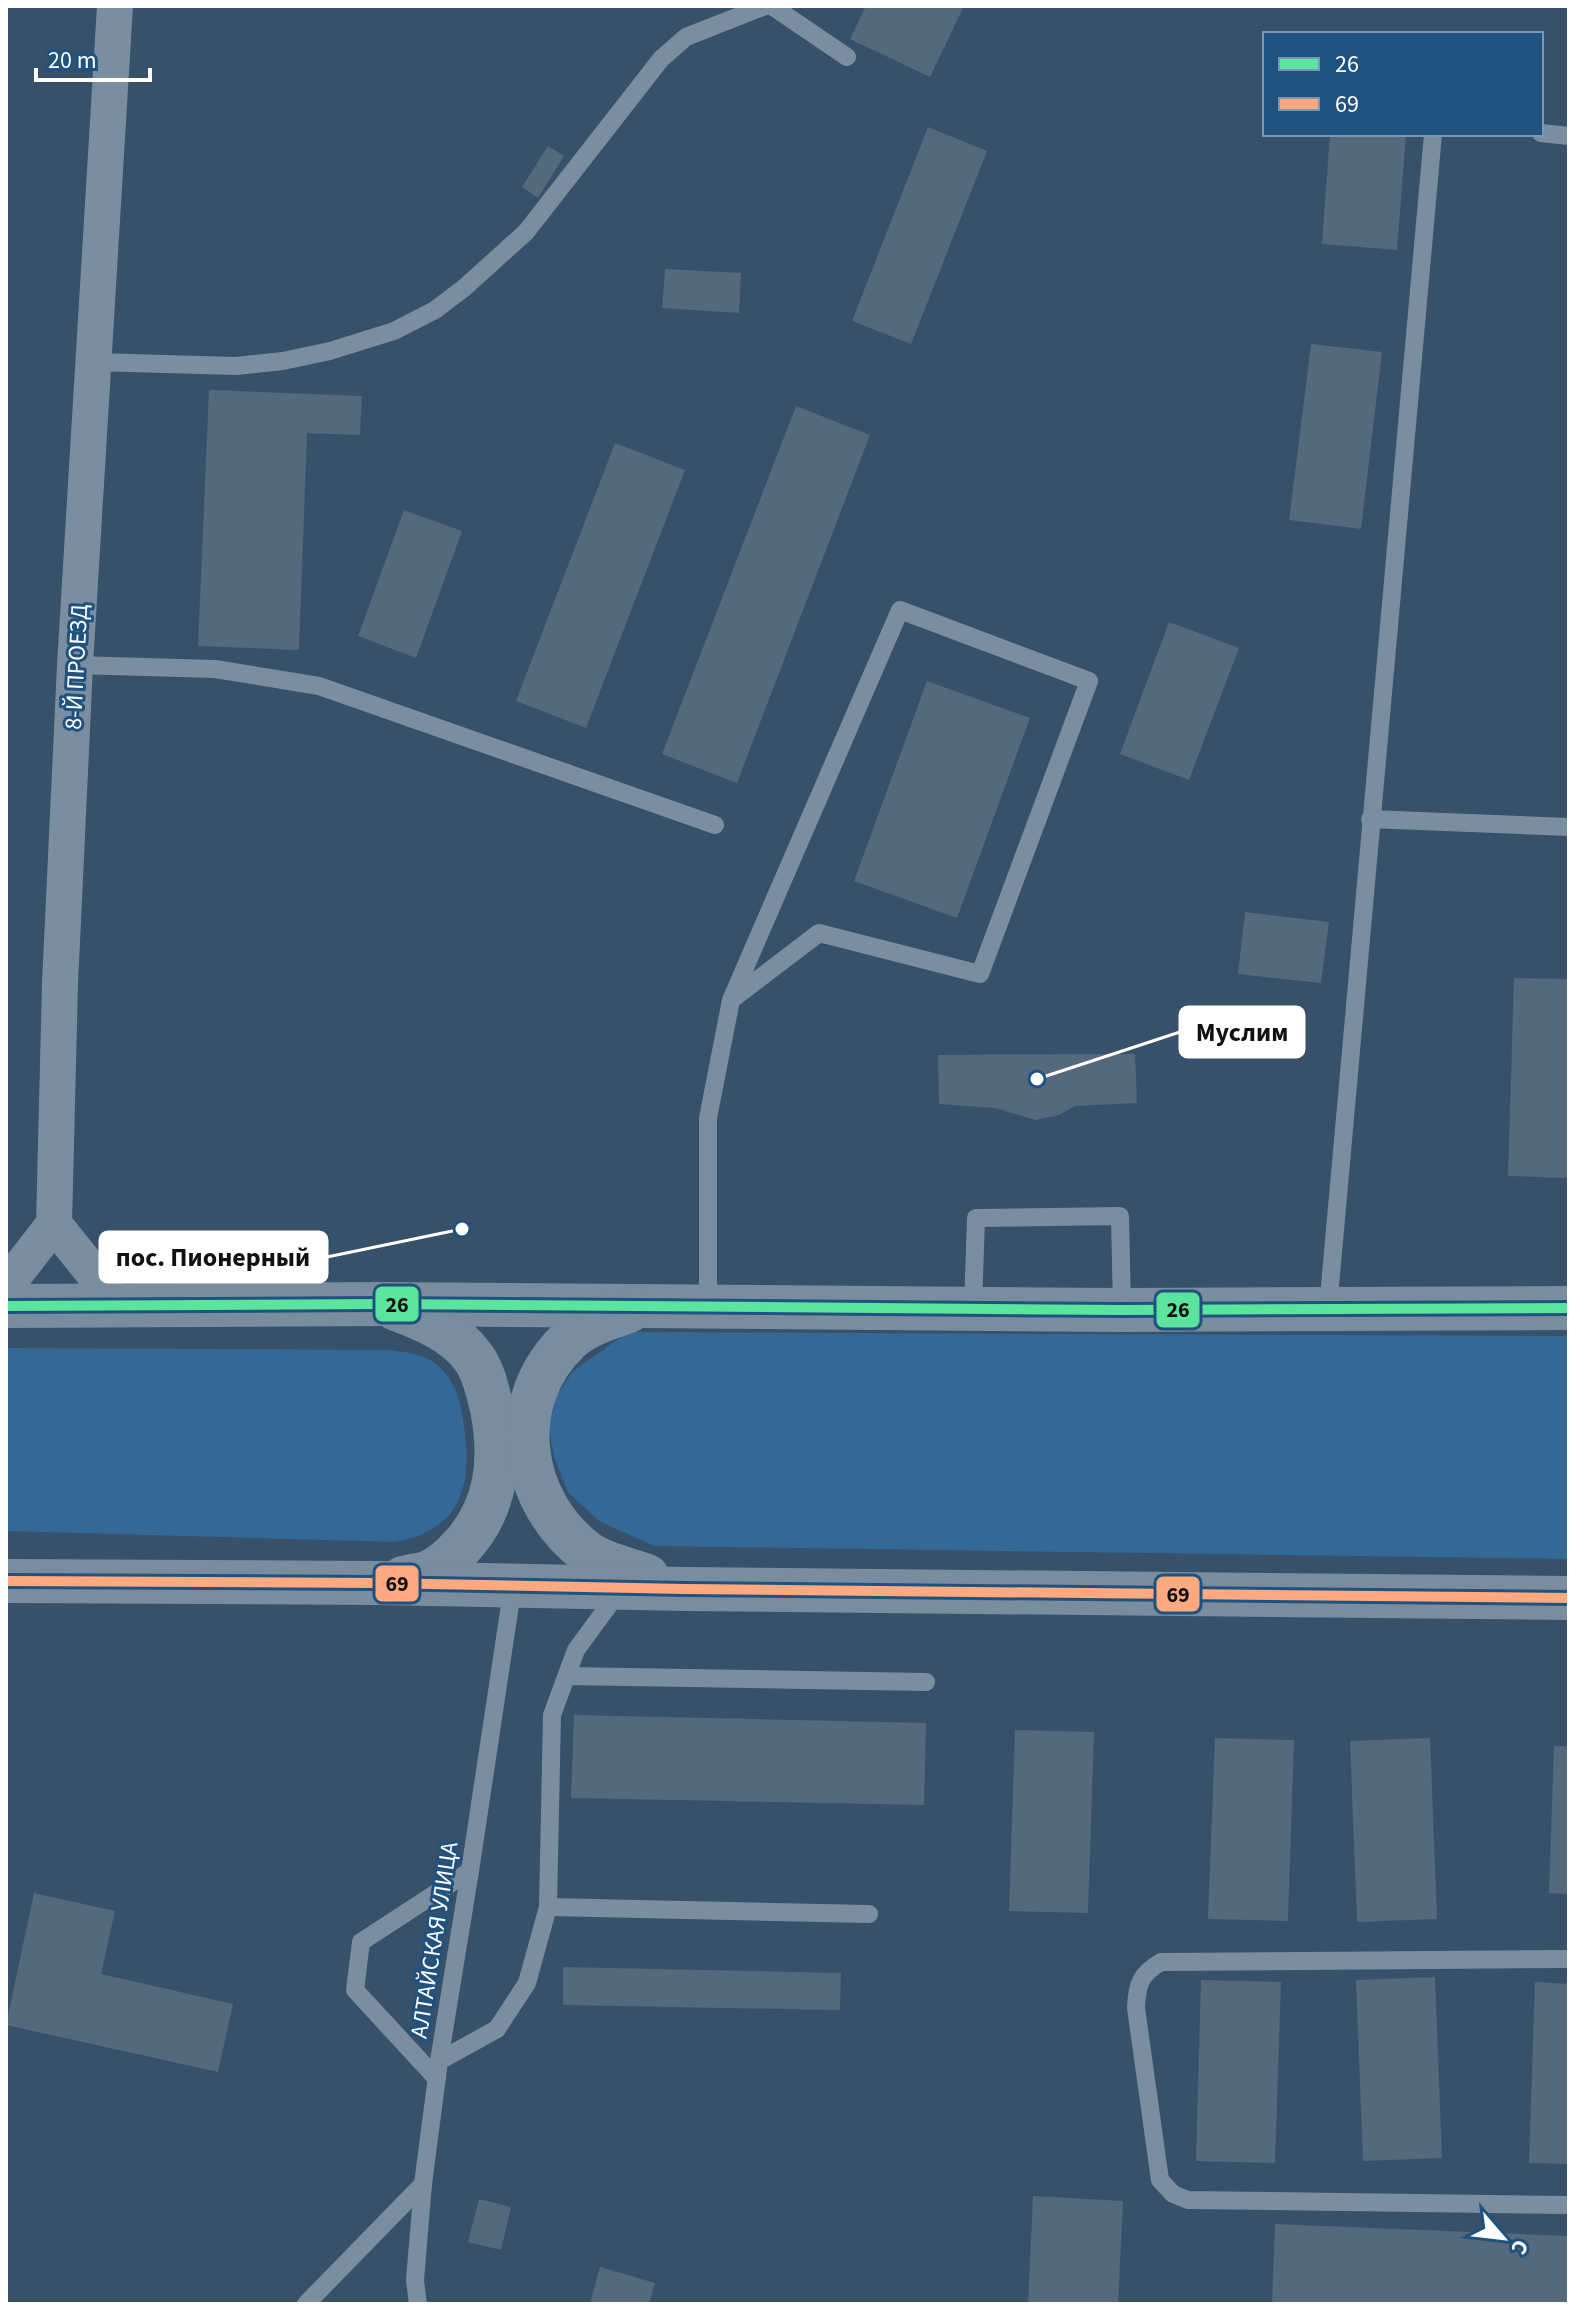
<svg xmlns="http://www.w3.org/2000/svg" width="1575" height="2310" viewBox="0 0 1575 2310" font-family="'Source Sans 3',sans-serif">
<rect width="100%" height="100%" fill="#365169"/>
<g fill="#346896">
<polygon points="628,1332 1569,1336 1569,1559 654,1546 599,1521 568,1492 554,1457 549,1426 556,1397 572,1372"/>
<path d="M6,1348L390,1350C406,1352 425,1354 437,1365C456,1381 461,1402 464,1426C473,1486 461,1530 395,1542L6,1531Z"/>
</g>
<g fill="#54697c">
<polygon points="866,6 964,6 930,77 850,39"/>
<polygon points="928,127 987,151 911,344 852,321"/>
<polygon points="1330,134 1406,134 1397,250 1322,244"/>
<polygon points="548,146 564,156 538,198 522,187"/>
<polygon points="665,269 741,273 739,313 662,308"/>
<polygon points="1311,344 1382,352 1361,529 1289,520"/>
<polygon points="209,390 362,396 360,435 307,433 299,650 198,646"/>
<polygon points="796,406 870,435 737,783 662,754"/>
<polygon points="615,443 685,470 586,728 516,701"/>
<polygon points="404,510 462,531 416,658 358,636"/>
<polygon points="1169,622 1239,648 1189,780 1120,754"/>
<polygon points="927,681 1030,718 957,918 854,881"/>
<polygon points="1245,912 1329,922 1321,983 1238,974"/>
<polygon points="1514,978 1569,979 1569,1178 1508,1176"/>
<polygon points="1135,1054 1137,1103 1075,1106 1059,1115 1036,1120 995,1108 939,1104 938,1055"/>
<polygon points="574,1715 926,1723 924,1805 571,1798"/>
<polygon points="1015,1730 1094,1732 1088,1913 1009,1911"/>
<polygon points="1215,1738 1294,1740 1288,1921 1208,1919"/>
<polygon points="1430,1738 1437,1919 1357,1922 1350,1741"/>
<polygon points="1554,1746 1569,1746 1569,1894 1549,1893"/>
<polygon points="34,1893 115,1911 101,1974 233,2004 218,2072 6,2025"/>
<polygon points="563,1967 841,1973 840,2010 563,2005"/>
<polygon points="1435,1977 1442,2158 1363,2161 1356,1980"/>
<polygon points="1201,1980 1281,1982 1275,2163 1196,2161"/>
<polygon points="1535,1982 1569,1984 1569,2164 1529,2163"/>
<polygon points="1033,2196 1123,2201 1118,2304 1028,2304"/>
<polygon points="479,2199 511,2207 501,2250 468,2242"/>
<polygon points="1275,2224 1569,2236 1569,2304 1272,2304"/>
<polygon points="600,2267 655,2283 649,2304 590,2303"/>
</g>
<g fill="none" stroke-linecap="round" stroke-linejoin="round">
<g stroke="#7b8ea0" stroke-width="18">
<polyline points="772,6 847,57"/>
<polyline points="1541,133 1569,136"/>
<polyline points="95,362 236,366 283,361 330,351 394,331 435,310 464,288 526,232 661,59 686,37 765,6"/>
<polyline points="75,665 215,669 319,686 715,825"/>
<polyline points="1370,819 1569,827"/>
<polyline points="708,1306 708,1118 731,1000 819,933 980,974 1089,681 900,610 731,1000"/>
<polyline points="973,1308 976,1218 1120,1216 1122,1310"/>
<polyline points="1328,1308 1433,134"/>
<polyline points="620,1590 576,1650 552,1715 548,1907 869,1914"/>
<polyline points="567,1676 926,1682"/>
<path d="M1569,1959L1161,1962C1140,1974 1137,1985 1136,2008L1160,2180L1173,2194L1188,2200L1569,2205"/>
<polyline points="439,2061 497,2029 527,1983 548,1907"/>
<polyline points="437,2079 355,1990 361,1942 470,1871"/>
<polyline points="306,2304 423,2184"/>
<polyline points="418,2304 415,2280 423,2184 439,2061 470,1871 513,1585"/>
</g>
<g stroke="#7b8ea0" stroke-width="36">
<polyline points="115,6 75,665 60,984 54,1224 119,1305"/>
<polyline points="6,1286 54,1224"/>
</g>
<g stroke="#7a8d9e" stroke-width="44">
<polyline points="6,1306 382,1304 1122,1310 1569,1308"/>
<path d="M396,1309C425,1320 455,1332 473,1357C484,1371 488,1393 492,1409C502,1460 497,1508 461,1547C452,1557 440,1568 427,1573C419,1575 410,1576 403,1578"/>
<path d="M629,1311C608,1318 585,1325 569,1340C504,1402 519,1503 589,1554C605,1565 629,1569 647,1576"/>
<polyline points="6,1581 377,1583 685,1589 1569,1598"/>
</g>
<g stroke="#20527f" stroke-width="16">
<polyline id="bus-1" points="6,1306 382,1304 1122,1310 1569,1308"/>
</g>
<g stroke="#20527f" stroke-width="16">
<polyline id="bus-2" points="6,1581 377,1583 685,1589 1569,1598"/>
</g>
<use href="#bus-1" stroke="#5ae49d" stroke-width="10"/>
<use href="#bus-2" stroke="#ffa980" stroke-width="10"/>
</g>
<g text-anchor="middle" stroke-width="6" stroke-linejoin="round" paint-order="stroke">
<g font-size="24" fill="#fff" stroke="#20527f">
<text transform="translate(76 667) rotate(-87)" y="8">8-Й ПРОЕЗД</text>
<text transform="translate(434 1940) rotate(-81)" y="8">АЛТАЙСКАЯ УЛИЦА</text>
</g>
</g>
<path fill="none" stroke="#fff" stroke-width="3" d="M1037 1079L1180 1032M462 1229L327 1257"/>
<g fill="#fff" stroke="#20527f" stroke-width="3">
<circle cx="1037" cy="1079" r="8"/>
<circle cx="462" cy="1229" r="8"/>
</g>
<g fill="#fff" stroke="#fff" stroke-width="3">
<rect x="1180" y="1007" width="124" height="50" rx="8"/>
<rect x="100" y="1232" width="227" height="50" rx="8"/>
</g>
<g font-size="26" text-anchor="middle" font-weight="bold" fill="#111">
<text x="1242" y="1041">Муслим</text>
<text x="213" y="1266">пос. Пионерный</text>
</g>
<g stroke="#20527f" stroke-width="3">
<rect x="374" y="1285" width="46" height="38" rx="8" fill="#5ae49d"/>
<rect x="1155" y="1291" width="46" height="38" rx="8" fill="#5ae49d"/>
<rect x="374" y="1564" width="46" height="39" rx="8" fill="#ffa980"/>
<rect x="1155" y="1575" width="46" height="38" rx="8" fill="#ffa980"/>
</g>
<g font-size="22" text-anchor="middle" font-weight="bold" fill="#111">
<text x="397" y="1312">26</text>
<text x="1178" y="1317">26</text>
<text x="397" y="1591">69</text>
<text x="1178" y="1602">69</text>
</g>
<rect width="1575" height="2310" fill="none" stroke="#ffffff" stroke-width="16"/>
<rect x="1263" y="32" width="280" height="104" fill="#20527f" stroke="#7997b2" stroke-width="2"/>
<rect x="1279" y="58" width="40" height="12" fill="#5ae49d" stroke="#7997b2" stroke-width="2"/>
<text x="1335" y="72" font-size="24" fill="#ffffff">26</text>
<rect x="1279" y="98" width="40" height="12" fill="#ffa980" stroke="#7997b2" stroke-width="2"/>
<text x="1335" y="112" font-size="24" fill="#ffffff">69</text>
<g transform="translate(1503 2238) rotate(118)" stroke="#20527f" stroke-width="6" paint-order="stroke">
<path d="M0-6L14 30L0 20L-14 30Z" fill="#ffffff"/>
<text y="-12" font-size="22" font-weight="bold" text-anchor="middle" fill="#ffffff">С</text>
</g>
<path d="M36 68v12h114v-12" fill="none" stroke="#ffffff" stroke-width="4"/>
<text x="48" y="68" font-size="24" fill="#ffffff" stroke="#20527f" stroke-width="6" paint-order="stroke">20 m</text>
</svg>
